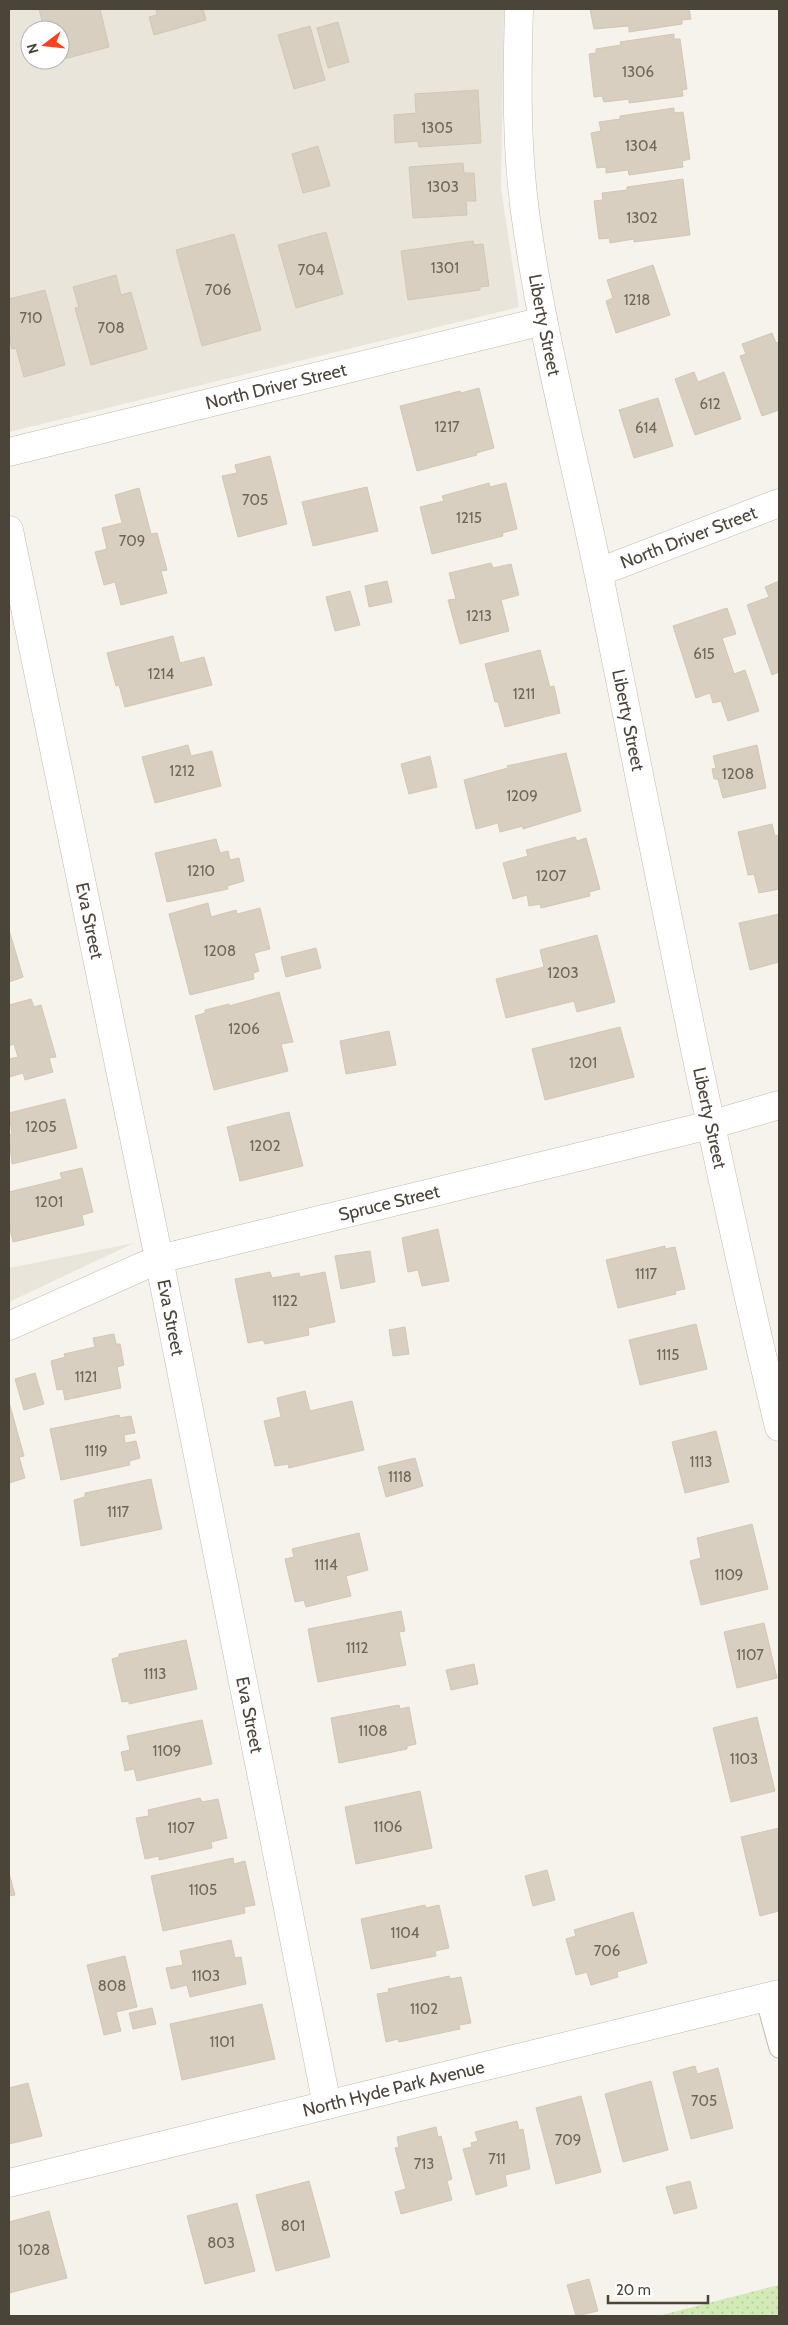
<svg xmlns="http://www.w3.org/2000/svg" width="788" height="2325" viewBox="0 0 788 2325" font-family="Cabin,sans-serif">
<defs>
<pattern id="park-dots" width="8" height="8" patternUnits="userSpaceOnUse" patternTransform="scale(1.25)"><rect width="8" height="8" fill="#d2eab5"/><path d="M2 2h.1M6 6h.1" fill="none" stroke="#b6ca9c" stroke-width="1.8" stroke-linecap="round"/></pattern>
</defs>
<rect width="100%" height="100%" fill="#f6f3ec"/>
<g fill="#eae5da" fill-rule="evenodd">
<path d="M9,9H504L501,188L519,307L9,432ZM30,30H60V60H30Z"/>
<polygon points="134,1243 9,1302 9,1268"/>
</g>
<polygon fill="url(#park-dots)" points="779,2285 779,2316 658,2316"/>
<g fill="#d8cfc1" stroke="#d3c7b4">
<polygon points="39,9 100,9 109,47 53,62 52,60 60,60 60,30 44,30"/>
<polygon points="156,9 203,9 206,20 154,35 149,17 157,15"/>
<polygon points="590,9 689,9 691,19 682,20 682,24 629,32 629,26 594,29"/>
<polygon points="338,22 349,62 328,68 317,28"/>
<polygon points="310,26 325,80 294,89 278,35"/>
<polygon points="674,34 674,39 680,39 687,89 682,90 683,96 629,103 629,99 604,102 602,96 594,97 589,54 596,53 596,49 621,45 620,42"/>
<polygon points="478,90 481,143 419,147 418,141 395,143 394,115 416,113 415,94"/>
<polygon points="674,108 674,113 683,112 690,159 682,161 683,167 629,175 628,170 606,173 606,167 597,168 591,133 601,131 599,122 620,119 620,116"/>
<polygon points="318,146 330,186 303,193 292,154"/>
<polygon points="463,163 464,173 474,173 476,201 466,201 467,215 413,218 409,167"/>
<polygon points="683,179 690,235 634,242 634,239 610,243 609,238 599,239 594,201 603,200 602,193 627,190 627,187"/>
<polygon points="326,232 343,294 296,308 278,245"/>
<polygon points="234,234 261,330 202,346 176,250"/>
<polygon points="473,241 474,245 483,244 489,286 480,287 480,290 408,300 401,251"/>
<polygon points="653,265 670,315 616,333 606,301 613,298 607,280"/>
<polygon points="116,275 121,295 131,292 147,349 91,365 75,308 79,307 73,287"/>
<polygon points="45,290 65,365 24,377 16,348 12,349 9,337 9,299"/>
<polygon points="772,333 776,343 779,342 779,410 762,416 740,356 746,354 742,344"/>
<polygon points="694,372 698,382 724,372 741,419 695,435 675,379"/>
<polygon points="479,388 494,448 476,453 477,455 417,471 400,406 460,391 461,393"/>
<polygon points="658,398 673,446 634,458 619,410"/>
<polygon points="270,456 287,524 238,537 222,476 237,473 235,465"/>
<polygon points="489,483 490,487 506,483 517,529 502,533 503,536 432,554 420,507 444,501 442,496"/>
<polygon points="367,487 378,531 313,546 302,502"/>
<polygon points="139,488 151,534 157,533 167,570 161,571 167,593 121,605 115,582 104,585 95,552 107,549 102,528 122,523 115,495"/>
<polygon points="491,563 493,568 511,564 519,595 501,600 509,631 460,644 448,600 456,599 449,573"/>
<polygon points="387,581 392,602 369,607 365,586"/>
<polygon points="779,581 779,672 772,675 747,605 769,597 765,587"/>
<polygon points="350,591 360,625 335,631 326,597"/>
<polygon points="727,608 736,634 722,638 734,674 745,670 759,711 728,721 721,701 713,703 710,693 696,698 673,626"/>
<polygon points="173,636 180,663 204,657 212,685 125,707 119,685 116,686 107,653"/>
<polygon points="540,650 550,687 554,686 560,713 505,727 498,702 495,702 485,664"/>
<polygon points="188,745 191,756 212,751 221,786 155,803 142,757"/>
<polygon points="757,745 766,788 723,798 718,779 714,779 712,769 716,768 713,756"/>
<polygon points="566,753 581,811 523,829 523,826 500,832 498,823 476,829 464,780 508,768 507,766"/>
<polygon points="430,756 437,787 409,794 401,764"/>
<polygon points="772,824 775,836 779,835 779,889 759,893 754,874 748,875 738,832"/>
<polygon points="575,837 577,841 586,838 600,889 589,892 590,896 541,908 540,904 529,906 527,895 513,899 503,863 528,856 526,850"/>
<polygon points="216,839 220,853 228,851 230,860 239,858 244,881 227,886 228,889 167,902 155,853"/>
<polygon points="208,903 211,917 236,910 237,914 260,908 270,949 254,953 259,971 253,973 254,979 190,995 169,914"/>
<polygon points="779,914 779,962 750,970 739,923"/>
<polygon points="9,930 23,977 9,982"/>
<polygon points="597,935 615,1002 577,1012 574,1001 506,1018 496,979 544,967 540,950"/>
<polygon points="316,948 321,968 286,977 281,957"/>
<polygon points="279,992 293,1042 281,1044 288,1071 214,1090 195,1016 205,1013 205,1010 229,1004 229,1006"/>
<polygon points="31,999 34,1007 41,1005 56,1057 49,1058 53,1072 25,1080 23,1073 9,1077 9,1059 18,1057 14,1044 9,1046 9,1005"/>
<polygon points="620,1027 634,1077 545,1100 532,1049"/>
<polygon points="389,1031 396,1065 346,1074 340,1041"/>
<polygon points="65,1099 77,1148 12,1164 9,1135 12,1134 9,1113"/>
<polygon points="289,1112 303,1166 240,1181 227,1127"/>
<polygon points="82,1168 93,1212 82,1215 84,1225 13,1242 9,1224 9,1192 62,1179 60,1173"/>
<polygon points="438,1229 449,1281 422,1286 418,1270 408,1272 402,1238"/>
<polygon points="665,1246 665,1249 675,1247 685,1289 675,1291 676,1294 618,1308 606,1260"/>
<polygon points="370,1251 375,1282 341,1289 335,1256"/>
<polygon points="270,1272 272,1278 299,1273 300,1277 325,1272 335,1322 308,1328 309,1335 265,1344 263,1340 248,1343 235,1279"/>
<polygon points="696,1324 707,1369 640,1385 629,1340"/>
<polygon points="405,1327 409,1354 393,1356 389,1330"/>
<polygon points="114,1334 116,1344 120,1344 124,1365 117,1367 121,1388 65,1400 63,1389 57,1390 51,1361 65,1357 64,1354 95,1347 93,1338"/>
<polygon points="35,1373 44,1404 24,1410 15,1379"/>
<polygon points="305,1391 310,1411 352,1401 364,1450 289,1468 288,1464 275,1466 264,1421 281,1417 277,1398"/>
<polygon points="9,1402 24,1456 19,1457 25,1478 9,1483"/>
<polygon points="119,1415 120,1418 131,1416 135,1433 124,1435 125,1443 136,1441 140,1458 129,1461 130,1465 61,1480 50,1429"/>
<polygon points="716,1431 729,1482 685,1493 672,1442"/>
<polygon points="415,1458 423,1486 386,1497 378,1467"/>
<polygon points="151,1479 162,1529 81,1546 74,1500 85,1497 85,1493"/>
<polygon points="752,1524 768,1589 701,1605 690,1561 701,1558 697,1538"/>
<polygon points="359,1533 368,1570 346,1576 351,1596 306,1607 304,1600 295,1602 285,1559 294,1557 292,1549"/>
<polygon points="401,1611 405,1631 399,1632 406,1665 318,1682 308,1629"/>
<polygon points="764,1623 777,1678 737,1688 724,1632"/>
<polygon points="186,1640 197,1689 129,1704 129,1701 122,1702 112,1659 119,1657 119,1654"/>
<polygon points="474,1664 478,1684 451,1690 446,1670"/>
<polygon points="399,1705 400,1709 409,1707 416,1744 407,1746 407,1749 339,1763 331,1718"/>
<polygon points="757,1717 775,1791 731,1802 713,1728"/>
<polygon points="202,1720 212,1764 137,1781 134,1769 125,1771 121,1752 130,1750 127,1736"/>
<polygon points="420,1791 432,1848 356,1864 345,1807"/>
<polygon points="200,1798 202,1802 218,1799 227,1838 211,1842 212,1848 159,1860 159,1856 145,1859 136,1818 149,1816 148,1810"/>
<polygon points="779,1828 779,1911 760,1916 741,1837"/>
<polygon points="233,1858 234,1864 245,1861 255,1905 244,1907 245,1913 163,1931 151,1876"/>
<polygon points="547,1870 555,1900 533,1906 525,1876"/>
<polygon points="9,1873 15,1895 9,1896"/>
<polygon points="425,1905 426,1908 439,1905 449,1948 435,1951 436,1956 371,1969 361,1919"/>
<polygon points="633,1912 647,1963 617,1972 618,1977 591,1985 587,1972 576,1975 566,1939 576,1936 574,1930"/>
<polygon points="231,1940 235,1958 241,1957 246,1984 190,1997 187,1985 171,1989 166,1968 183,1965 180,1951"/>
<polygon points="125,1956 137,2007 116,2012 121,2031 104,2035 87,1965"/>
<polygon points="449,1976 450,1979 461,1977 471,2023 459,2025 460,2029 399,2042 398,2039 386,2042 377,1994 389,1992 388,1989"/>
<polygon points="262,2004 275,2059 182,2080 170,2024"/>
<polygon points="152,2008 156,2024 133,2029 129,2013"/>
<polygon points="695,2066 697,2074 718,2068 733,2128 691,2139 673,2072"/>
<polygon points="651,2081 668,2150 623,2162 605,2094"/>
<polygon points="28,2083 42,2136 9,2144 9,2088"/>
<polygon points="581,2096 601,2172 556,2184 536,2108"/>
<polygon points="517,2121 519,2130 523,2129 530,2169 505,2175 507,2186 476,2195 463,2149 472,2147 471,2143 478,2141 475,2132"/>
<polygon points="436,2127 438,2137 441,2136 452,2179 447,2181 452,2200 401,2214 395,2192 406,2189 395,2148 399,2147 397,2137"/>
<polygon points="309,2181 330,2257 276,2271 256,2195"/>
<polygon points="690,2181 697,2208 674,2214 666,2187"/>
<polygon points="237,2203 255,2271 205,2284 187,2216"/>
<polygon points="49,2211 67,2278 9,2293 9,2222"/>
<polygon points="589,2279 598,2311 576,2316 567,2285"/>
</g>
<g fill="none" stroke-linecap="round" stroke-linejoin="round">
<g stroke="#c2bbae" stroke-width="21">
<polyline id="service" points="765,1997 779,2048"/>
</g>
<g stroke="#c2bbae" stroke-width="29">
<g id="minor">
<path id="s1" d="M9,452L543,321"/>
<path id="s2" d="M9,530L159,1259L327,2105"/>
<path id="s3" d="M9,1326L159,1259L710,1125L779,1105"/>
</g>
</g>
<g stroke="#c2bbae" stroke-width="29">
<g id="tertiary">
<path id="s4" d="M519,9C517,76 516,145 525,212C543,346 580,477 606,610C661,883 714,1156 779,1427"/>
<path id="s5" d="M599,572L779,503"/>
<path id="s6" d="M9,2183L779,1994"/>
</g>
</g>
<use href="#service" stroke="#fff" stroke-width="19"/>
<use href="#minor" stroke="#fff" stroke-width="28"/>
<use href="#tertiary" stroke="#fff" stroke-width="28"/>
</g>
<g text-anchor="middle" stroke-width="4.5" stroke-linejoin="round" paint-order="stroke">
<g font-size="15" fill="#6e675b">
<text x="638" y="77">1306</text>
<text x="437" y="133">1305</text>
<text x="641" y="151">1304</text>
<text x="443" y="192">1303</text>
<text x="642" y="223">1302</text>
<text x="445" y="273">1301</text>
<text x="311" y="275">704</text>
<text x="218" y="295">706</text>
<text x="637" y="305">1218</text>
<text x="31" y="323">710</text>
<text x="111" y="333">708</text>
<text x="710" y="409">612</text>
<text x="447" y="432">1217</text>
<text x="646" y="433">614</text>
<text x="255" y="505">705</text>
<text x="469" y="523">1215</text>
<text x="132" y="546">709</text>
<text x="479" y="621">1213</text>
<text x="704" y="659">615</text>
<text x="161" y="679">1214</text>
<text x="524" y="699">1211</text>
<text x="182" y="776">1212</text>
<text x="738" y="779">1208</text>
<text x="522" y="801">1209</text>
<text x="201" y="876">1210</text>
<text x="551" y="881">1207</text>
<text x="220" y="956">1208</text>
<text x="563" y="978">1203</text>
<text x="244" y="1034">1206</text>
<text x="583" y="1068">1201</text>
<text x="41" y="1132">1205</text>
<text x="265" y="1151">1202</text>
<text x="49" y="1207">1201</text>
<text x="646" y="1279">1117</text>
<text x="285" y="1306">1122</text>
<text x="668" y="1360">1115</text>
<text x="86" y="1382">1121</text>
<text x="96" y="1456">1119</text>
<text x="701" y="1467">1113</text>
<text x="400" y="1482">1118</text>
<text x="118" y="1517">1117</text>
<text x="326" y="1570">1114</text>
<text x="729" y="1580">1109</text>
<text x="357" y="1653">1112</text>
<text x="750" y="1660">1107</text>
<text x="155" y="1679">1113</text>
<text x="373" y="1736">1108</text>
<text x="167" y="1756">1109</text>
<text x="744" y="1764">1103</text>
<text x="388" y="1832">1106</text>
<text x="181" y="1833">1107</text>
<text x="203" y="1895">1105</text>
<text x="405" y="1938">1104</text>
<text x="607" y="1956">706</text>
<text x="206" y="1981">1103</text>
<text x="112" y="1991">808</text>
<text x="424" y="2014">1102</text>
<text x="222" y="2047">1101</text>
<text x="704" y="2106">705</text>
<text x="568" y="2145">709</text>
<text x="497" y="2164">711</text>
<text x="424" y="2169">713</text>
<text x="293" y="2231">801</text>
<text x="221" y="2248">803</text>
<text x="34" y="2255">1028</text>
</g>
<g font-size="18" fill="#4b4439" stroke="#fff">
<text dy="6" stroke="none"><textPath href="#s4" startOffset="318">Liberty Street</textPath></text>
<text dy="6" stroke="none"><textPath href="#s1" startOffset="275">North Driver Street</textPath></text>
<text dy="6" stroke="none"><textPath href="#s5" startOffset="96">North Driver Street</textPath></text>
<text dy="6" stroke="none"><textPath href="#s4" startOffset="722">Liberty Street</textPath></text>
<text dy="6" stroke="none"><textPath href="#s2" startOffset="399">Eva Street</textPath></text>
<text dy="6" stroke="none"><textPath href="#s4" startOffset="1128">Liberty Street</textPath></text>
<text dy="6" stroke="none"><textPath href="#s3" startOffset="401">Spruce Street</textPath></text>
<text dy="6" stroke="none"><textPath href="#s2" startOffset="804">Eva Street</textPath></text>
<text dy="6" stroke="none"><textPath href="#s2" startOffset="1209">Eva Street</textPath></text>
<text dy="6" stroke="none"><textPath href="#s6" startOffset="396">North Hyde Park Avenue</textPath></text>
</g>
</g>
<rect width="788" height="2325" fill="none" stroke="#4b4439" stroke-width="20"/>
<g transform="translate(45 45) rotate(254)"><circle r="24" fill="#ffffff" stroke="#b7b4b0"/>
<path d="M0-4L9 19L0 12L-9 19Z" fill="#fc3f1d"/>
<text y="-8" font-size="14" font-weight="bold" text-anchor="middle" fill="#4b4439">N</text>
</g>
<path d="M608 2295v8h100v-8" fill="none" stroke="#4b4439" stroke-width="2.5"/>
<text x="616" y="2295" font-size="15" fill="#4b4439" stroke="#ffffff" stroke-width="4" paint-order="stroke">20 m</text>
</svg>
